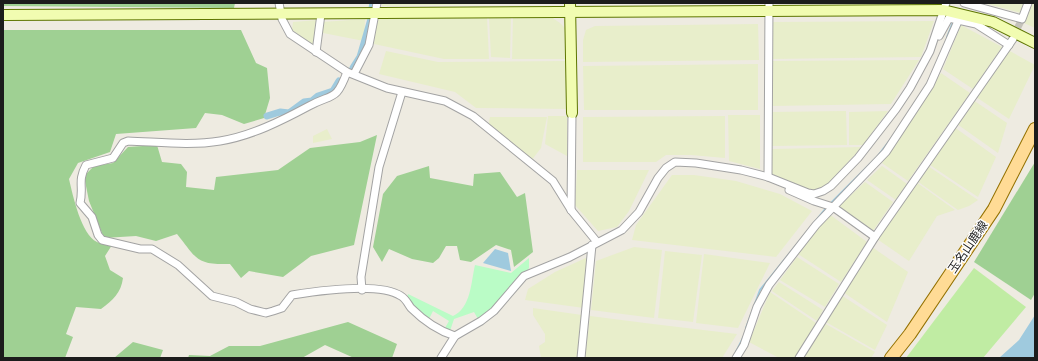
<svg xmlns="http://www.w3.org/2000/svg" width="1038" height="361" viewBox="0 0 1038 361" font-family="Mulish,'Noto Sans JP',sans-serif">
<rect width="100%" height="100%" fill="#eeebe1"/>
<g fill="#e8eecb">
<polygon points="382,3 492,3 492,4 382,6"/>
<polygon points="984,3 1025,3 1021,13"/>
<polygon points="1032,3 1035,3 1035,28 1024,23"/>
<polygon points="377,17 487,17 489,59 444,59 374,44"/>
<polygon points="513,17 551,17 560,23 566,29 565,59 512,59"/>
<polygon points="489,18 511,18 510,58 491,57"/>
<polygon points="365,19 364,41 323,33 322,22"/>
<polygon points="318,20 313,45 292,30 293,22"/>
<polygon points="934,21 921,57 771,59 771,22"/>
<polygon points="758,24 759,60 583,62 583,40 586,30 595,26"/>
<polygon points="961,25 1002,47 973,89 943,69"/>
<polygon points="1008,50 1035,65 1009,119 976,97"/>
<polygon points="386,51 438,62 567,61 567,109 476,108 455,92 379,74"/>
<polygon points="919,60 891,104 771,106 770,61"/>
<polygon points="758,64 758,110 584,110 583,66"/>
<polygon points="941,73 970,93 908,181 882,163"/>
<polygon points="973,100 1007,123 998,153 957,124"/>
<polygon points="846,111 847,145 771,146 771,112"/>
<polygon points="888,111 863,145 849,145 849,112"/>
<polygon points="728,115 760,115 760,169 729,161"/>
<polygon points="548,116 567,116 567,156 545,144"/>
<polygon points="725,116 725,158 691,155 666,155 656,162 583,162 583,117"/>
<polygon points="490,117 547,117 541,148 531,161 488,127"/>
<polygon points="954,127 996,157 978,197 930,165"/>
<polygon points="327,129 332,139 313,143 313,136"/>
<polygon points="862,147 824,188 812,191 772,174 772,149"/>
<polygon points="882,166 907,184 896,200 867,180"/>
<polygon points="928,166 978,200 969,206 958,210 917,181"/>
<polygon points="577,170 649,170 629,211 617,227 598,231 575,205"/>
<polygon points="672,175 694,175 736,181 780,194 812,211 776,257 632,240 636,225"/>
<polygon points="865,182 893,202 870,235 836,209"/>
<polygon points="916,182 955,210 937,216 909,261 877,239"/>
<polygon points="829,214 867,242 841,282 798,254"/>
<polygon points="634,247 662,250 654,318 591,310 596,261"/>
<polygon points="872,247 908,272 887,322 843,292"/>
<polygon points="665,251 702,255 693,322 658,318"/>
<polygon points="704,254 770,263 738,328 696,323"/>
<polygon points="588,257 584,308 525,300 528,289 555,272"/>
<polygon points="797,257 839,284 825,307 780,280"/>
<polygon points="779,282 823,310 817,321 772,291"/>
<polygon points="770,292 816,323 795,358 779,358 749,342"/>
<polygon points="841,295 887,325 875,350 826,322"/>
<polygon points="533,308 582,315 578,358 541,358 539,346 545,342 545,334 533,315"/>
<polygon points="590,316 653,324 737,334 722,358 585,358"/>
<polygon points="824,323 875,352 871,358 802,358"/>
</g>
<polygon fill="#c0eca3" points="974,268 1026,307 983,358 906,358"/>
<g fill="#9fd093">
<polygon points="3,3 235,3 234,8 3,6"/>
<path d="M3,30H241L256,63L267,68L270,98L264,118L244,124L222,115L205,113L196,128L116,134L110,152L78,163L69,179C73,196 81,234 97,242C101,244 108,244 112,245L105,256L110,270L123,278C121,293 113,300 101,309L76,307L66,334L73,337L65,358H3Z"/>
<path d="M377,135L354,245L311,256L283,277L249,271L241,278L230,264C196,265 197,259 177,234L156,241L136,236L104,238L89,201L84,176L94,166L113,163L128,147L157,145L162,162L181,164L187,172L186,187L214,190L216,177L278,170L310,148L360,142Z"/>
<polygon points="1035,162 1035,293 1031,300 974,262"/>
<polygon points="429,166 430,178 473,186 474,174 500,172 517,197 525,193 533,252 514,267 511,250 496,245 471,262 460,260 457,246 446,246 439,258 433,263 412,259 389,249 382,262 373,247 383,194 397,176"/>
<polygon points="348,322 397,344 392,358 354,358 325,345 302,358 188,358 189,355 210,356 229,346 260,346"/>
<polygon points="133,342 163,350 160,358 114,358"/>
</g>
<path fill="#bafcc6" d="M529,258V268L526,273L491,310L478,319L474,312L454,319L450,331L445,328L449,321L433,311L429,319L421,314L407,299L408,294L453,316C471,308 471,282 475,265L511,273Z"/>
<g fill="#9fcade">
<polygon points="495,249 508,253 511,271 483,263"/>
<polygon points="1035,315 1035,358 999,358 1019,340"/>
</g>
<g fill="none" stroke-linecap="round" stroke-linejoin="round">
<g stroke="#9fcade" stroke-width="2">
<polyline points="947,37 953,22"/>
<polyline points="830,204 877,157 890,140"/>
<polyline points="746,328 760,290 827,207"/>
<polyline points="736,352 744,336"/>
</g>
<g stroke="#9fcade" stroke-width="7">
<polyline points="372,8 373,3"/>
<polyline points="353,68 360,57 371,19"/>
<polyline points="267,116 280,112 289,113 304,102 312,101 318,96 333,91 339,81"/>
</g>
<polyline stroke="#c4c2ba" stroke-width="7" stroke-dasharray="7 3.5" stroke-linecap="butt" points="1013,37 1022,19"/>
<g stroke="#a3a3a3" stroke-width="9">
<g id="street">
<polyline points="279,3 282,19 290,34 347,72 387,88 445,101 473,116 553,181 571,210 597,242"/>
<polyline points="964,3 1022,19 1028,3"/>
<polyline points="939,36 949,18 976,24 1009,45"/>
<polyline points="316,52 321,14"/>
<path d="M347,72C336,102 333,93 309,106C281,121 251,136 220,141C191,146 158,142 128,141L123,143L113,158L86,165C77,182 84,186 80,203L92,217L98,235L102,240L140,249H152L178,265L212,296L236,302L250,309L266,313L273,311L282,308L292,295C317,291 380,282 401,296C406,299 408,304 411,308C423,320 439,331 455,336"/>
<polyline points="354,74 369,45 377,3"/>
<polyline points="768,177 769,3"/>
<polyline points="789,190 814,201 833,207 875,237"/>
<polyline points="571,210 572,113"/>
<polyline points="362,290 361,277 379,167 402,92"/>
<polyline points="441,358 455,336 481,321 494,311 524,276 570,257 622,230 639,212 658,178 666,168 675,162 696,163 741,170 768,177 808,193 814,194 823,191 831,186 858,158 896,109 910,88 930,51 946,3"/>
<polyline points="581,358 592,245"/>
<polyline points="736,358 744,345 757,307 769,285 816,225 886,152 930,85 959,19"/>
<polyline points="799,358 875,237 1013,39"/>
</g>
</g>
<g stroke="#5e7600" stroke-width="12">
<g id="secondary">
<polyline points="570,3 572,113"/>
<polyline points="3,15 943,10 993,22 1035,43"/>
</g>
</g>
<g stroke="#947100" stroke-width="14">
<polyline id="primary" points="891,358 910,334 994,209 1035,129"/>
</g>
<use href="#street" stroke="#fff" stroke-width="7"/>
<use href="#secondary" stroke="#f1fcb1" stroke-width="10"/>
<use href="#primary" stroke="#ffdb95" stroke-width="12"/>
</g>
<g text-anchor="middle" stroke-width="3" stroke-linejoin="round" paint-order="stroke">
<g font-size="12" fill="#1c1c1c" stroke="#fff">
<text transform="translate(968 247) rotate(-56)" y="4">玉名山鹿線</text>
</g>
</g>
<rect width="1038" height="361" fill="none" stroke="#1c1c1c" stroke-width="8"/>
</svg>
